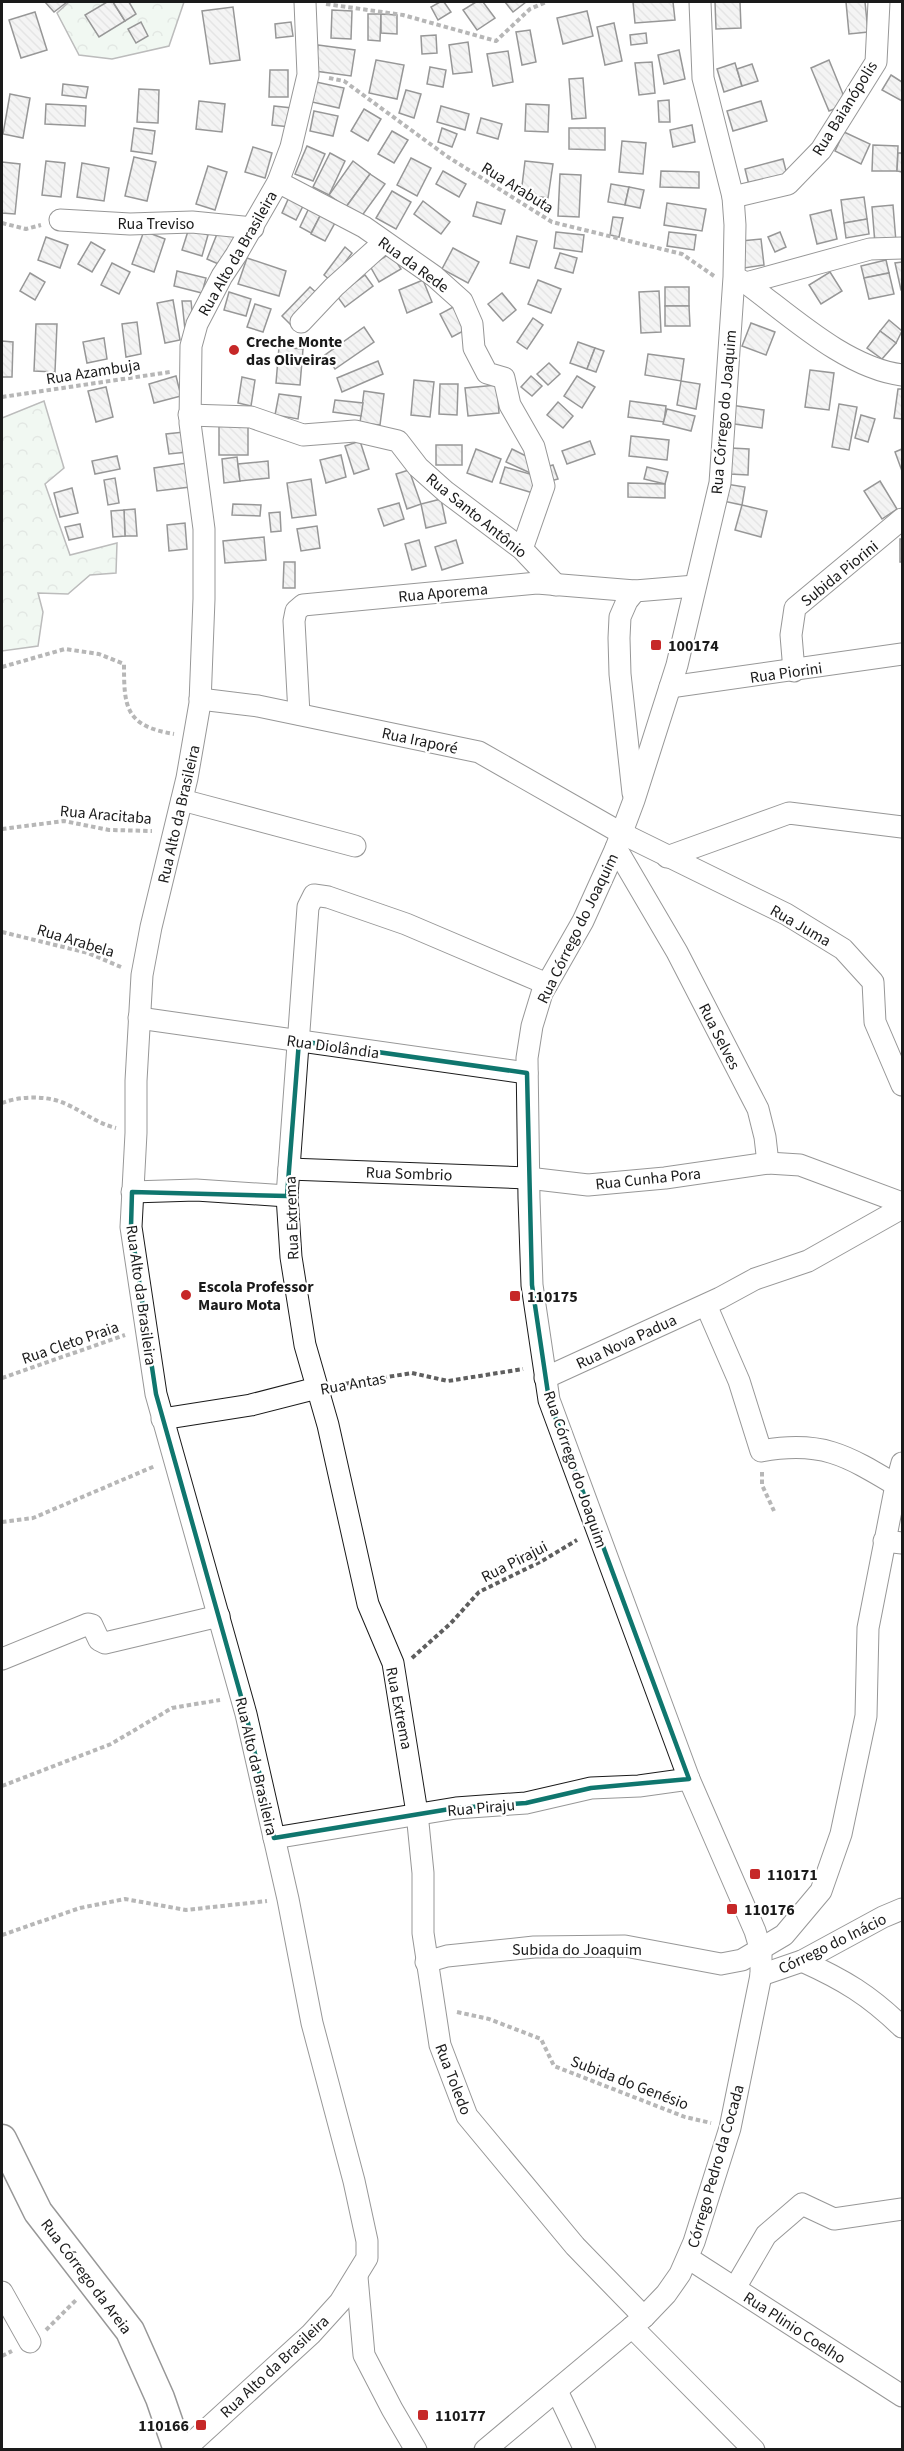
<svg xmlns="http://www.w3.org/2000/svg" width="904" height="2451" viewBox="0 0 904 2451" font-family="'Source Sans 3',sans-serif">
<defs>
<pattern id="forest-crowns" width="20" height="18" patternUnits="userSpaceOnUse" patternTransform="scale(1.5)"><rect width="20" height="18" fill="#e0efe3"/><path d="M2 6a3 3 0 1 1 6 0M12 15a3 3 0 1 1 6 0" fill="none" stroke="#c0ccc2"/></pattern>
<pattern id="building-back-hatch" width="6" height="6" patternUnits="userSpaceOnUse" patternTransform="scale(1.5)"><rect width="6" height="6" fill="#e6e6e6"/><path d="M-1 5l2 2M0 0l6 6M5-1l2 2" fill="none" stroke="#c5c5c5"/></pattern>
</defs>
<rect width="100%" height="100%" fill="#fff"/>
<g fill="url(#forest-crowns)" stroke="#6a6a6a" stroke-width="1.5">
<polygon points="69,2 184,2 169,46 112,59 79,55 57,13"/>
<polygon points="44,401 64,468 45,484 70,555 117,543 116,573 90,575 68,594 38,593 43,612 38,646 2,651 2,418"/>
</g>
<g fill="url(#building-back-hatch)" stroke="#1a1a1a" stroke-width="1.5">
<polygon points="45,2 67,2 54,12"/>
<polygon points="107,2 113,2 125,21 99,37 85,15"/>
<polygon points="113,2 129,2 136,14 125,21"/>
<polygon points="440,2 444,2 451,12 438,20 431,7"/>
<polygon points="476,2 483,2 495,18 477,30 463,10"/>
<polygon points="505,2 526,2 513,12"/>
<polygon points="633,2 673,2 675,20 635,23"/>
<polygon points="715,2 740,2 741,28 716,29"/>
<polygon points="846,2 865,2 868,32 849,34"/>
<polygon points="233,7 240,60 210,64 202,11"/>
<polygon points="332,10 352,11 351,39 331,38"/>
<polygon points="587,11 593,36 563,44 557,18"/>
<polygon points="35,12 47,50 21,58 9,20"/>
<polygon points="368,14 381,14 380,41 368,40"/>
<polygon points="381,14 397,15 397,34 381,33"/>
<polygon points="141,22 148,36 136,43 128,29"/>
<polygon points="291,22 293,36 276,38 275,24"/>
<polygon points="614,23 622,61 605,65 597,27"/>
<polygon points="530,30 536,62 522,65 516,32"/>
<polygon points="646,33 647,43 631,45 630,35"/>
<polygon points="436,35 437,53 422,54 421,36"/>
<polygon points="468,42 472,72 453,74 449,45"/>
<polygon points="318,45 355,50 351,76 315,71"/>
<polygon points="679,50 685,79 664,84 658,55"/>
<polygon points="508,51 513,82 493,86 487,54"/>
<polygon points="376,60 404,65 397,99 369,93"/>
<polygon points="829,60 847,104 829,111 811,68"/>
<polygon points="652,62 655,93 639,95 635,63"/>
<polygon points="735,63 742,86 724,92 717,69"/>
<polygon points="752,64 758,81 742,86 737,69"/>
<polygon points="430,67 446,70 443,87 427,84"/>
<polygon points="270,70 288,70 288,97 269,97"/>
<polygon points="891,75 902,82 902,101 882,90"/>
<polygon points="583,78 586,118 572,119 569,79"/>
<polygon points="316,82 344,88 339,108 312,102"/>
<polygon points="63,84 88,87 86,98 62,95"/>
<polygon points="139,89 159,90 158,123 137,122"/>
<polygon points="406,90 421,94 414,118 399,113"/>
<polygon points="10,94 30,98 23,138 3,134"/>
<polygon points="669,100 670,122 659,122 658,101"/>
<polygon points="199,101 225,104 222,132 196,129"/>
<polygon points="761,101 767,121 733,131 727,111"/>
<polygon points="46,104 86,106 85,126 45,124"/>
<polygon points="526,104 549,105 548,132 525,131"/>
<polygon points="274,106 292,108 290,127 272,125"/>
<polygon points="441,106 469,114 465,130 437,122"/>
<polygon points="364,109 381,119 368,141 351,131"/>
<polygon points="314,111 338,116 333,136 310,131"/>
<polygon points="481,118 502,124 498,139 477,133"/>
<polygon points="692,125 695,142 673,147 670,130"/>
<polygon points="134,128 155,131 152,154 131,151"/>
<polygon points="442,128 457,134 452,147 438,142"/>
<polygon points="569,128 605,128 605,150 569,149"/>
<polygon points="392,131 408,140 394,163 378,154"/>
<polygon points="844,132 870,144 861,164 835,151"/>
<polygon points="622,141 646,143 643,174 619,172"/>
<polygon points="873,145 898,146 897,171 872,171"/>
<polygon points="307,146 325,154 313,181 295,174"/>
<polygon points="253,147 272,153 265,178 245,172"/>
<polygon points="330,153 345,161 329,195 313,187"/>
<polygon points="898,153 902,153 902,172 897,171"/>
<polygon points="134,157 156,162 147,201 125,196"/>
<polygon points="411,158 431,168 417,196 397,185"/>
<polygon points="783,159 788,179 750,189 745,169"/>
<polygon points="46,161 65,163 61,197 42,195"/>
<polygon points="353,161 370,174 346,207 329,195"/>
<polygon points="525,161 553,164 548,198 521,194"/>
<polygon points="2,162 20,164 15,214 2,213"/>
<polygon points="82,163 109,168 104,201 77,197"/>
<polygon points="208,166 227,172 215,210 196,204"/>
<polygon points="443,171 466,184 459,197 436,184"/>
<polygon points="661,171 699,172 699,188 660,187"/>
<polygon points="370,174 385,184 361,217 346,207"/>
<polygon points="560,174 581,175 579,217 558,216"/>
<polygon points="611,184 629,187 625,205 608,202"/>
<polygon points="629,187 644,190 640,208 625,205"/>
<polygon points="392,191 411,202 396,229 376,218"/>
<polygon points="290,195 305,202 296,220 282,213"/>
<polygon points="864,197 867,219 844,223 841,200"/>
<polygon points="423,201 450,222 441,234 414,214"/>
<polygon points="477,202 505,210 501,224 473,216"/>
<polygon points="667,203 706,209 702,231 664,225"/>
<polygon points="893,205 896,242 875,244 872,207"/>
<polygon points="309,208 321,214 311,233 300,227"/>
<polygon points="831,210 837,239 817,244 810,215"/>
<polygon points="321,214 336,221 325,241 311,234"/>
<polygon points="613,217 623,218 619,237 610,235"/>
<polygon points="867,219 869,234 846,238 844,223"/>
<polygon points="189,228 208,235 202,256 182,250"/>
<polygon points="219,229 236,235 223,266 207,259"/>
<polygon points="144,231 165,239 154,272 132,264"/>
<polygon points="556,232 584,235 582,252 554,248"/>
<polygon points="669,232 696,235 694,250 667,246"/>
<polygon points="780,232 786,247 775,252 768,237"/>
<polygon points="517,236 537,241 529,268 510,263"/>
<polygon points="46,237 68,245 60,268 38,260"/>
<polygon points="761,239 764,265 744,268 741,241"/>
<polygon points="91,242 105,250 92,272 78,264"/>
<polygon points="345,247 352,253 331,281 324,275"/>
<polygon points="453,248 479,262 468,283 442,269"/>
<polygon points="391,253 401,269 379,282 370,266"/>
<polygon points="560,253 577,258 573,273 555,268"/>
<polygon points="247,258 286,271 279,296 238,284"/>
<polygon points="886,260 889,273 864,278 861,266"/>
<polygon points="902,262 902,290 901,290 895,263"/>
<polygon points="112,263 130,272 119,294 101,285"/>
<polygon points="177,271 206,278 202,293 174,286"/>
<polygon points="830,272 842,291 821,304 809,285"/>
<polygon points="30,273 45,282 35,300 20,291"/>
<polygon points="889,273 894,294 869,299 864,278"/>
<polygon points="365,275 373,286 345,307 337,296"/>
<polygon points="423,280 432,302 407,313 399,290"/>
<polygon points="538,280 561,289 551,313 528,304"/>
<polygon points="310,287 321,297 293,327 282,316"/>
<rect x="665" y="287" width="24" height="19"/>
<polygon points="659,291 661,332 641,333 639,292"/>
<polygon points="229,292 251,299 246,316 224,310"/>
<polygon points="502,293 516,310 503,321 488,304"/>
<polygon points="173,300 180,340 165,343 157,303"/>
<polygon points="182,301 191,301 194,329 185,330"/>
<polygon points="255,304 271,309 263,332 247,327"/>
<polygon points="457,305 469,328 452,337 440,314"/>
<polygon points="665,306 689,306 690,326 665,326"/>
<polygon points="533,318 543,325 527,349 517,342"/>
<polygon points="889,320 902,331 896,343 880,331"/>
<polygon points="137,322 141,354 126,357 122,324"/>
<polygon points="751,323 775,332 766,355 742,346"/>
<polygon points="36,324 57,324 55,372 34,371"/>
<polygon points="364,327 374,342 335,369 325,355"/>
<polygon points="880,331 896,343 882,359 867,348"/>
<polygon points="104,338 107,359 87,363 83,342"/>
<polygon points="2,341 13,342 12,377 2,377"/>
<polygon points="578,342 595,348 587,369 570,363"/>
<polygon points="279,347 303,349 300,385 276,383"/>
<polygon points="595,348 604,351 596,372 587,369"/>
<polygon points="648,354 684,359 681,381 645,375"/>
<polygon points="378,361 383,374 342,392 337,378"/>
<polygon points="549,363 560,374 548,385 537,374"/>
<polygon points="810,370 834,373 829,410 805,407"/>
<polygon points="176,376 181,396 154,403 149,384"/>
<polygon points="531,376 542,386 532,396 521,387"/>
<polygon points="577,376 595,387 582,408 564,396"/>
<polygon points="242,377 255,380 251,406 238,403"/>
<polygon points="414,380 434,382 430,417 411,415"/>
<polygon points="681,381 700,384 696,409 677,405"/>
<polygon points="440,384 458,384 457,415 439,414"/>
<polygon points="497,385 499,413 468,416 465,388"/>
<polygon points="106,387 113,417 96,422 88,391"/>
<polygon points="898,389 902,389 902,419 894,418"/>
<polygon points="364,391 384,394 380,425 360,423"/>
<polygon points="279,394 301,397 298,419 275,415"/>
<polygon points="335,400 363,403 361,416 333,412"/>
<polygon points="630,401 666,406 664,422 628,417"/>
<polygon points="558,402 573,416 563,428 547,415"/>
<polygon points="839,404 857,407 849,450 832,447"/>
<polygon points="731,405 764,410 762,428 728,423"/>
<polygon points="667,409 695,416 691,431 663,424"/>
<polygon points="861,415 875,419 868,442 855,438"/>
<rect x="219" y="426" width="29" height="29"/>
<polygon points="184,432 187,452 169,454 166,434"/>
<polygon points="631,436 669,440 667,460 629,456"/>
<polygon points="360,441 369,469 354,474 345,446"/>
<polygon points="590,441 595,454 567,464 562,451"/>
<rect x="436" y="445" width="26" height="20"/>
<polygon points="731,448 749,449 748,475 730,474"/>
<polygon points="476,449 501,459 492,482 467,473"/>
<polygon points="512,449 536,461 537,476 506,462"/>
<polygon points="902,449 902,471 895,452"/>
<polygon points="341,455 346,477 326,483 320,460"/>
<polygon points="117,456 120,469 95,474 92,461"/>
<polygon points="237,457 240,481 224,483 222,459"/>
<polygon points="268,461 269,478 240,481 238,464"/>
<polygon points="187,463 190,487 157,491 154,468"/>
<polygon points="553,465 558,479 550,481 546,467"/>
<polygon points="505,467 537,476 533,493 500,483"/>
<polygon points="647,467 668,472 665,484 644,479"/>
<polygon points="409,470 421,504 407,509 396,474"/>
<polygon points="115,478 119,503 108,505 104,480"/>
<polygon points="311,479 316,515 292,518 287,483"/>
<polygon points="880,481 897,509 882,519 864,491"/>
<polygon points="628,483 665,484 665,498 628,497"/>
<polygon points="726,484 745,487 742,505 723,501"/>
<polygon points="72,488 78,513 60,517 54,493"/>
<polygon points="441,499 446,523 426,528 421,504"/>
<polygon points="399,503 404,519 384,526 378,509"/>
<polygon points="233,504 261,505 260,516 232,515"/>
<polygon points="742,505 767,511 761,537 735,530"/>
<polygon points="135,509 137,536 125,536 124,510"/>
<polygon points="124,510 125,536 113,537 111,511"/>
<polygon points="280,512 281,531 271,532 269,513"/>
<polygon points="185,523 187,549 169,551 167,525"/>
<polygon points="80,524 83,537 69,540 65,527"/>
<polygon points="317,526 320,548 301,551 297,529"/>
<polygon points="264,537 266,560 225,563 223,541"/>
<rect x="900" y="539" width="2" height="23"/>
<polygon points="419,540 426,566 412,570 405,544"/>
<polygon points="456,540 463,563 442,570 435,547"/>
<polygon points="284,562 295,562 295,588 283,588"/>
</g>
<g fill="none" stroke-linecap="round" stroke-linejoin="round">
<g stroke="#1a1a1a" stroke-width="23">
<g id="street">
<polyline points="278,182 364,227 434,276 462,301 472,324 474,348 487,373 504,378 510,405 534,447 544,486 522,549"/>
<polyline points="733,197 788,184 821,150 876,62 879,2"/>
<polyline points="60,220 130,224 192,222 253,228"/>
<polyline points="738,279 746,283 870,249 902,248"/>
<path d="M746,283C791,316 846,368 902,375"/>
<polyline points="301,322 334,287 384,242"/>
<polyline points="189,415 251,417 303,435 355,431 398,441 418,467 446,492 522,549 556,585"/>
<polyline points="794,671 791,635 795,608 902,519"/>
<polyline points="670,687 902,654"/>
<polyline points="200,699 258,706 479,752 621,833 786,914 843,949 873,982 875,1022 902,1085"/>
<polyline points="299,714 294,621 296,611 303,605 537,583 635,591 695,586"/>
<polyline points="633,793 620,674 619,638 620,617 627,601 635,591"/>
<polyline points="182,800 355,846"/>
<polyline points="616,848 677,952 758,1109 765,1137 768,1163"/>
<polyline points="667,857 789,813 902,827"/>
<polyline points="547,984 406,924 328,897 314,895 308,907 287,1196 291,1257 305,1345 328,1425 368,1604 393,1663 417,1813 423,1873 423,1933 440,2045 467,2116 575,2246 644,2317"/>
<polyline points="139,1018 527,1073"/>
<polyline points="289,1169 528,1178 588,1185 665,1178 768,1163 800,1165 902,1203"/>
<polyline points="132,1192 196,1190 287,1196"/>
<path d="M706,1305L739,1381L761,1451C821,1440 846,1455 896,1485"/>
<polyline points="545,1378 720,1298 755,1279 808,1261 902,1208"/>
<polyline points="162,1419 251,1405 317,1388"/>
<polyline points="884,1541 902,1543"/>
<polyline points="2,1659 88,1624 92,1625 99,1640 105,1643 219,1616"/>
<polyline points="274,1838 456,1808 526,1803 591,1788 639,1786 689,1779"/>
<path d="M802,1961C844,1980 869,1995 902,2027"/>
<polyline points="426,1962 447,1956 534,1947 625,1946 721,1964 742,1960 784,1935 821,1891 841,1834 866,1716 868,1628 896,1485 902,1463"/>
<polyline points="761,1975 802,1961 883,1917 902,1909"/>
<polyline points="688,2258 902,2396"/>
<polyline points="357,2277 364,2355 392,2409 416,2450"/>
<polyline points="735,2288 766,2235 802,2204 834,2219 902,2209"/>
<polyline points="2,2292 30,2342"/>
<polyline points="632,2327 754,2450"/>
<polyline points="557,2391 585,2450"/>
<polyline points="184,2450 311,2334 340,2302 367,2258 367,2241 354,2181 312,2023 288,1899 246,1714 156,1394 131,1227 136,1133 136,1081 142,975 151,927 187,778 200,703 204,599 204,529 190,423 191,346 197,324 222,276 236,255 278,182 291,147 308,75 305,2"/>
<polyline points="485,2450 644,2317 666,2294 680,2274 694,2242 730,2128 761,1975 761,1951 755,1931 689,1779 549,1400 532,1285 529,1198 527,1058 532,1026 542,993 583,921 616,848 634,800 677,665 720,483 734,277 735,225 733,197 703,78 700,2"/>
</g>
</g>
<g stroke="#1a1a1a" stroke-width="31">
<polyline id="secondary" points="2,2139 38,2212 130,2331 160,2398 178,2450"/>
</g>
<g stroke="#5f5f5f" stroke-width="4" stroke-dasharray="4.5 3" stroke-linecap="butt">
<polyline points="326,4 403,15 496,41 530,9 546,2"/>
<polyline points="329,78 344,81 448,157 552,222 682,254 714,276"/>
<polyline points="2,223 26,229 41,225"/>
<polyline points="2,397 170,372"/>
<path d="M2,667L65,649L99,654L124,664C124,707 125,726 174,734"/>
<polyline points="2,829 64,821 109,830 152,831"/>
<polyline points="2,932 88,953 121,967"/>
<path d="M2,1103C20,1096 47,1095 66,1104C84,1112 96,1123 116,1128"/>
<polyline points="2,1378 125,1335"/>
<polyline points="338,1385 412,1373 448,1381 523,1369"/>
<polyline points="762,1472 762,1485 774,1511"/>
<polyline points="2,1522 33,1518 155,1466"/>
<polyline points="412,1658 451,1623 479,1592 542,1561 577,1540"/>
<polyline points="2,1786 111,1744 172,1708 220,1700"/>
<polyline points="2,1935 80,1908 125,1899 186,1910 267,1901"/>
<polyline points="457,2012 489,2019 541,2039 554,2066 685,2117 711,2123"/>
<polyline points="46,2330 77,2299"/>
<polyline points="2,2356 12,2351"/>
</g>
<use href="#street" stroke="#fff" stroke-width="21"/>
<use href="#secondary" stroke="#fff" stroke-width="28"/>
</g>
<path d="M0 0H904V2451H0ZM299,1041L527,1073L532,1285L549,1400L689,1779L591,1788L526,1803L456,1808L274,1838L246,1714L156,1394L131,1227L132,1192L287,1196Z" fill="#fff" fill-opacity=".55" fill-rule="evenodd"/>
<path fill="none" stroke="#0f766e" stroke-width="4.5" stroke-linejoin="round" d="M299,1041L527,1073L532,1285L549,1400L689,1779L591,1788L526,1803L456,1808L274,1838L246,1714L156,1394L131,1227L132,1192L287,1196Z"/>
<g fill="#c62828" stroke="#fff" stroke-width="2">
<circle cx="234" cy="350" r="6"/>
<rect x="650" y="639" width="12" height="12" rx="3"/>
<circle cx="186" cy="1295" r="6"/>
<rect x="509" y="1290" width="12" height="12" rx="3"/>
<rect x="749" y="1868" width="12" height="12" rx="3"/>
<rect x="726" y="1903" width="12" height="12" rx="3"/>
<rect x="417" y="2409" width="12" height="12" rx="3"/>
<rect x="195" y="2419" width="12" height="12" rx="3"/>
</g>
<g text-anchor="middle" stroke-width="4.5" stroke-linejoin="round" paint-order="stroke">
<g font-size="16" fill="#1a1a1a" stroke="#fff">
<text transform="translate(844 108) rotate(-58)" y="6">Rua Baianópolis</text>
<text transform="translate(518 187) rotate(32)" y="6">Rua Arabuta</text>
<text x="156" y="229">Rua Treviso</text>
<text transform="translate(237 253) rotate(-60)" y="6">Rua Alto da Brasileira</text>
<text transform="translate(414 264) rotate(36)" y="6">Rua da Rede</text>
<text transform="translate(93 371) rotate(-9)" y="6">Rua Azambuja</text>
<text transform="translate(723 412) rotate(-85)" y="6">Rua Córrego do Joaquim</text>
<text transform="translate(477 515) rotate(39)" y="6">Rua Santo Antônio</text>
<text transform="translate(839 573) rotate(-39)" y="6">Subida Piorini</text>
<text transform="translate(443 592) rotate(-5)" y="6">Rua Aporema</text>
<text transform="translate(786 672) rotate(-8)" y="6">Rua Piorini</text>
<text transform="translate(420 740) rotate(12)" y="6">Rua Iraporé</text>
<text transform="translate(106 814) rotate(5)" y="6">Rua Aracitaba</text>
<text transform="translate(178 814) rotate(-77)" y="6">Rua Alto da Brasileira</text>
<text transform="translate(801 925) rotate(30)" y="6">Rua Juma</text>
<text transform="translate(577 928) rotate(-64)" y="6">Rua Córrego do Joaquim</text>
<text transform="translate(76 940) rotate(17)" y="6">Rua Arabela</text>
<text transform="translate(720 1036) rotate(63)" y="6">Rua Selves</text>
<text transform="translate(333 1046) rotate(8)" y="6">Rua Diolândia</text>
<text transform="translate(409 1173) rotate(2)" y="6">Rua Sombrio</text>
<text transform="translate(648 1178) rotate(-6)" y="6">Rua Cunha Pora</text>
<text transform="translate(291 1218) rotate(-92)" y="6">Rua Extrema</text>
<text transform="translate(142 1295) rotate(82)" y="6">Rua Alto da Brasileira</text>
<text transform="translate(626 1341) rotate(-25)" y="6">Rua Nova Padua</text>
<text transform="translate(70 1342) rotate(-19)" y="6">Rua Cleto Praia</text>
<text transform="translate(353 1383) rotate(-10)" y="6">Rua Antas</text>
<text transform="translate(576 1469) rotate(71)" y="6">Rua Córrego do Joaquim</text>
<text transform="translate(514 1561) rotate(-27)" y="6">Rua Pirajui</text>
<text transform="translate(400 1708) rotate(79)" y="6">Rua Extrema</text>
<text transform="translate(257 1766) rotate(77)" y="6">Rua Alto da Brasileira</text>
<text transform="translate(481 1807) rotate(-5)" y="6">Rua Piraju</text>
<text transform="translate(832 1943) rotate(-26)" y="6">Córrego do Inácio</text>
<text x="577" y="1955">Subida do Joaquim</text>
<text transform="translate(454 2079) rotate(69)" y="6">Rua Toledo</text>
<text transform="translate(630 2082) rotate(21)" y="6">Subida do Genésio</text>
<text transform="translate(715 2166) rotate(-74)" y="6">Córrego Pedro da Cocada</text>
<text transform="translate(87 2276) rotate(53)" y="6">Rua Córrego da Areia</text>
<text transform="translate(795 2327) rotate(33)" y="6">Rua Plinio Coelho</text>
<text transform="translate(274 2366) rotate(-43)" y="6">Rua Alto da Brasileira</text>
</g>
<g font-size="16" font-weight="bold" fill="#1a1a1a" stroke="#fff" text-anchor="start">
<text x="246" y="347">Creche Monte<tspan x="246" dy="18">das Oliveiras</tspan></text>
<text x="668" y="651">100174</text>
<text x="198" y="1292">Escola Professor<tspan x="198" dy="18">Mauro Mota</tspan></text>
<text x="527" y="1302">110175</text>
<text x="767" y="1880">110171</text>
<text x="744" y="1915">110176</text>
<text x="435" y="2421">110177</text>
<text x="189" y="2431" text-anchor="end">110166</text>
</g>
</g>
<rect width="904" height="2451" fill="none" stroke="#1a1a1a" stroke-width="6"/>
</svg>
